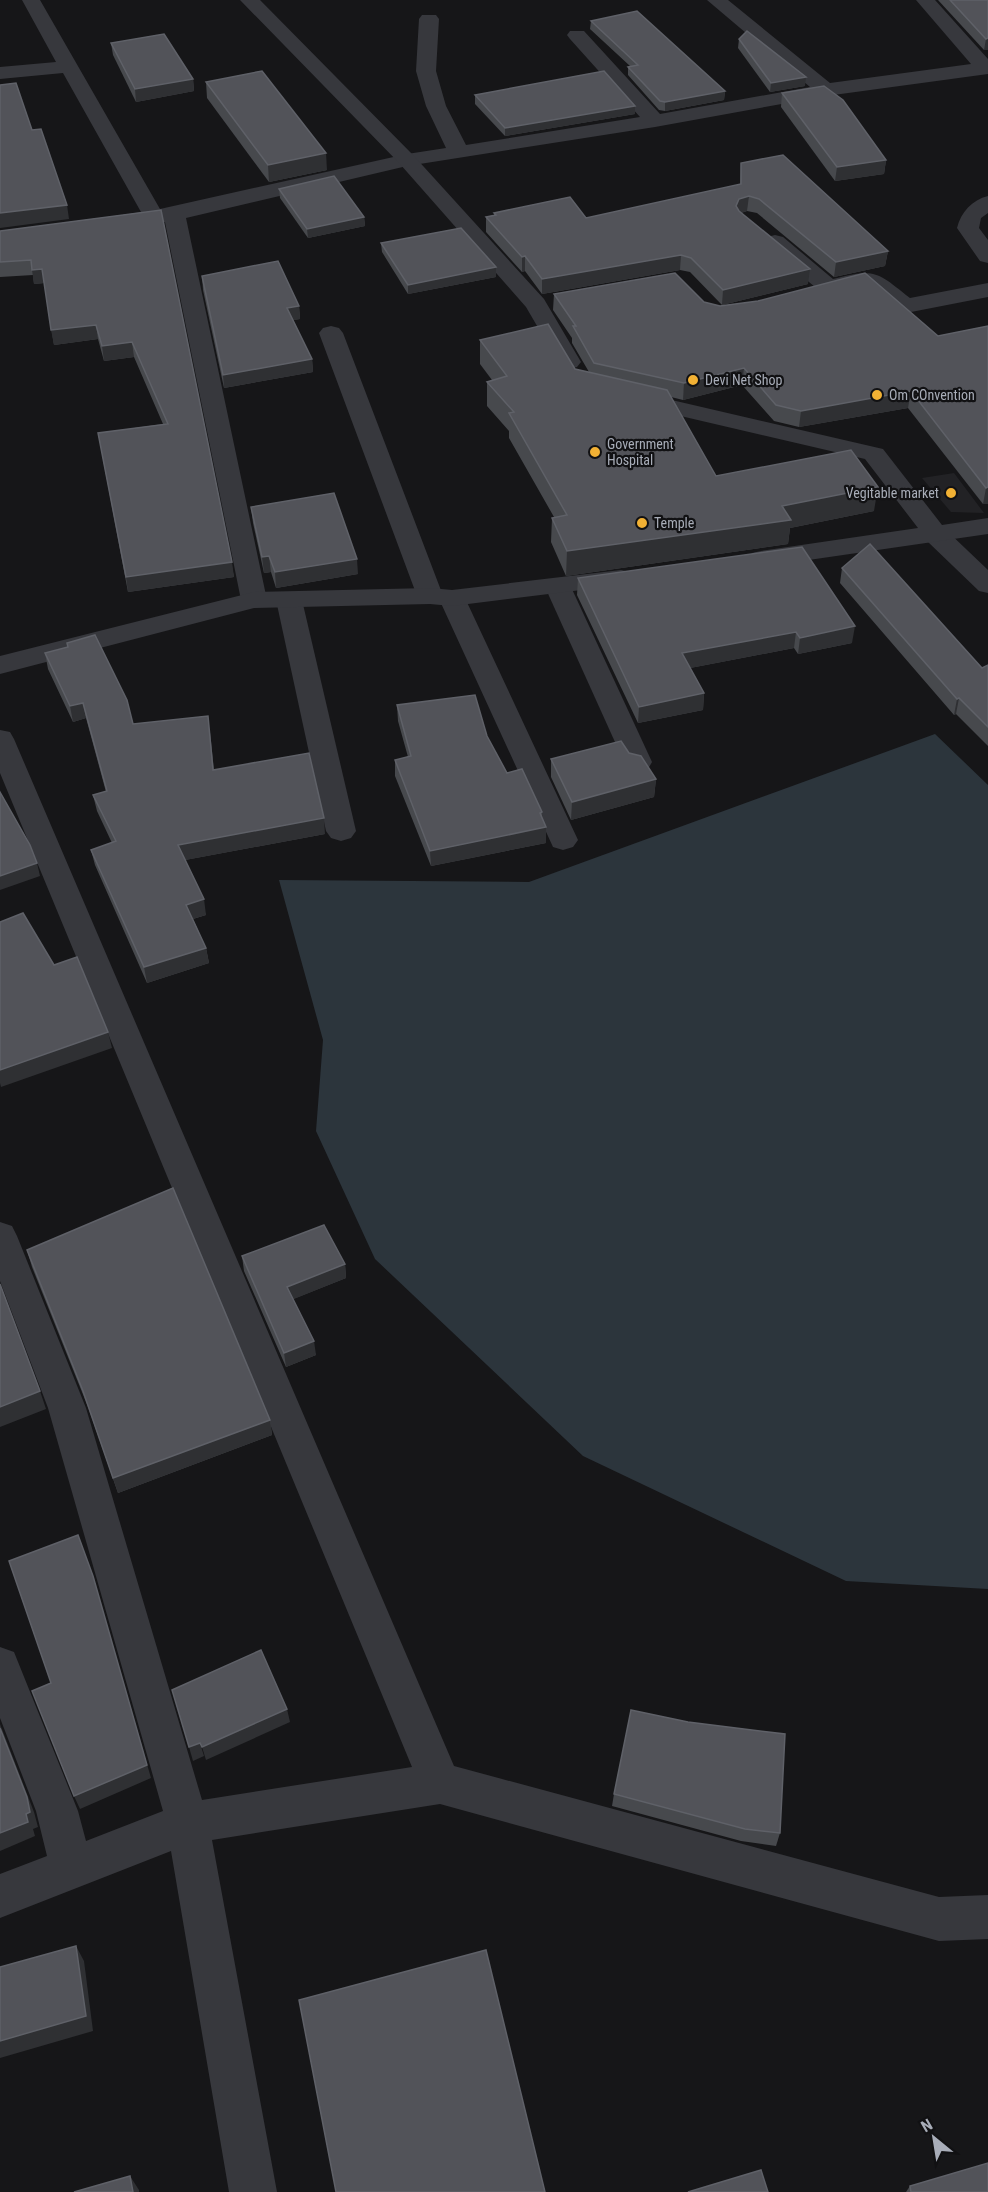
<svg xmlns="http://www.w3.org/2000/svg" width="988" height="2192" viewBox="0 0 988 2192" font-family="'Roboto Condensed',sans-serif">
<rect width="100%" height="100%" fill="#161618"/>
<polygon fill="#222225" points="954,473 984,513 951,512 922,478"/>
<polygon fill="#2c353c" points="935,734 988,785 988,1589 846,1581 583,1456 375,1259 316,1131 323,1040 279,880 529,882"/>
<g fill="none" stroke-linecap="round" stroke-linejoin="round">
<g fill="#37383d" fill-rule="evenodd">
<polygon points="22,0 40,0 160,209 407,154 446,148 426,106 416,71 419,19 422,15 436,15 439,19 436,71 446,106 466,145 640,117 570,39 567,35 570,31 584,31 660,114 810,87 707,0 728,0 830,83 971,64 916,0 935,0 988,59 988,74 826,96 655,127 407,166 186,218 267,600 263,606 254,608 245,606 241,600 165,222 118,229 110,227 107,222 110,217 141,212 63,73 0,79 0,67 56,62"/>
<path d="M775,235L783,237L833,279C876,268 877,272 910,298L988,283V297L906,313L898,311L867,286L829,294L821,292L767,247L764,242L767,237Z"/>
<polygon points="331,326 339,328 343,333 442,593 452,590 461,592 465,598 578,840 573,847 563,850 553,847 440,601 430,604 421,602 417,596 319,333 323,328"/>
<polygon points="936,527 945,529 988,570 988,593 979,591 927,541 923,535 927,529"/>
<polygon points="558,579 567,581 571,587 652,762 648,769 638,772 628,769 624,762 545,587 549,581"/>
<polygon points="289,592 298,594 302,600 356,831 351,838 341,841 331,838 326,831 276,600 280,594"/>
<polygon points="0,730 10,732 14,739 454,1766 939,1897 988,1895 988,1939 939,1941 440,1804 212,1840 277,2192 229,2192 171,1851 0,1918 0,1874 47,1856 36,1811 0,1718 0,1647 14,1652 78,1811 86,1841 163,1811 48,1408 0,1281 0,1222 12,1226 17,1236 86,1408 202,1800 412,1767 0,773"/>
</g>
<g fill="#37383d" fill-rule="evenodd">
<polygon points="240,0 260,0 414,156 544,299 581,362 577,367 569,369 561,367 526,307 400,164"/>
<path d="M988,196V213L981,218L979,228L988,240V263L980,261L957,228C961,212 972,200 988,196Z"/>
<polygon points="633,391 883,449 942,525 988,518 988,534 761,567 752,565 748,559 752,553 761,551 918,528 865,459 625,403 621,398 625,393"/>
<polygon points="621,570 630,572 634,578 630,584 452,606 430,604 254,608 0,674 0,656 254,592 430,588 452,590"/>
</g>
</g>
<g fill="#47494d">
<polygon points="938,0 988,0 988,50 984,50"/>
<polygon points="591,21 725,91 724,100 665,111 659,110 628,75 628,67 630,66 590,29"/>
<polygon points="739,39 805,86 770,92 738,48"/>
<polygon points="111,43 193,79 194,91 136,102 113,55"/>
<polygon points="206,82 327,170 269,182 207,98"/>
<polygon points="782,93 886,160 884,174 835,181 781,107"/>
<polygon points="475,95 635,106 635,114 505,136 475,104"/>
<polygon points="741,163 888,251 885,266 834,277 757,213 747,211 741,213 808,284 722,305 690,272 680,270 542,294 525,271 522,272 486,232 486,217 494,215 494,213 586,218 740,185"/>
<polygon points="279,189 364,217 365,226 308,238 280,198"/>
<polygon points="161,210 234,577 128,592 98,433 163,424 134,357 104,361 98,339 54,345 44,283 34,284 33,275 0,277 0,231"/>
<polygon points="381,243 496,277 408,294 382,252"/>
<polygon points="202,276 299,306 300,319 293,320 312,359 313,372 224,388 203,290"/>
<polygon points="554,294 704,302 720,306 938,336 988,326 988,504 983,504 908,408 799,427 774,421 742,385 683,400 671,397 716,476 874,511 790,528 788,544 566,576 551,542 552,518 554,517 509,438 509,431 487,406 487,382 492,380 480,364 480,340 575,369 589,372 572,343 572,338 553,310"/>
<polygon points="251,507 358,574 276,588 271,572 264,573 253,523"/>
<polygon points="842,568 982,668 988,665 988,746 956,714 954,715 840,583"/>
<polygon points="578,578 852,643 798,654 794,648 690,668 704,693 703,710 638,723 577,595"/>
<polygon points="45,653 133,724 210,732 214,770 325,834 185,860 206,915 193,919 206,948 209,963 147,983 95,865 91,850 112,843 97,811 93,795 106,792 86,718 73,722 48,669"/>
<polygon points="397,705 487,736 507,773 542,812 542,818 546,827 546,843 431,866 395,776 395,760 408,757 398,721"/>
<polygon points="629,753 656,779 654,797 571,820 551,777 551,759"/>
<polygon points="27,1250 270,1420 272,1435 118,1493 88,1407 32,1267"/>
<polygon points="242,1256 345,1264 346,1278 293,1299 316,1355 286,1367 244,1271"/>
<polygon points="614,1794 780,1833 776,1846 741,1841 612,1806"/>
<polygon points="910,2186 988,2192 906,2192"/>
</g>
<g fill="#2f3033">
<polygon points="988,38 988,50 984,50 986,39"/>
<polygon points="806,77 805,86 770,92 771,83"/>
<polygon points="193,79 194,91 136,102 135,89"/>
<polygon points="725,91 724,100 665,111 665,102"/>
<polygon points="635,106 635,114 505,136 505,128"/>
<polygon points="326,153 327,170 269,182 268,165"/>
<polygon points="886,160 884,174 835,181 837,167"/>
<polygon points="749,196 747,211 738,214 736,206 739,199"/>
<polygon points="67,205 69,219 0,228 0,213"/>
<polygon points="364,217 365,226 308,238 307,229"/>
<polygon points="888,251 885,266 834,277 836,262"/>
<polygon points="681,255 680,270 542,294 542,279"/>
<polygon points="525,256 525,271 522,272 522,257"/>
<polygon points="496,267 496,277 408,294 408,285"/>
<polygon points="42,269 45,283 34,284 32,270"/>
<polygon points="810,269 808,284 722,305 723,290"/>
<polygon points="299,306 300,319 288,321 287,308"/>
<polygon points="96,325 98,339 54,345 51,330"/>
<polygon points="132,342 134,357 104,361 102,346"/>
<polygon points="312,359 313,372 224,388 223,375"/>
<polygon points="744,368 742,385 683,400 684,383"/>
<polygon points="911,391 908,408 799,427 801,411"/>
<polygon points="878,487 874,511 790,528 788,544 566,576 567,551 782,506"/>
<polygon points="988,487 988,504 983,504 986,488"/>
<polygon points="269,556 271,572 264,573 262,557"/>
<polygon points="357,559 358,574 276,588 275,572"/>
<polygon points="232,562 234,577 128,592 126,577"/>
<polygon points="855,626 852,643 798,654 800,638"/>
<polygon points="796,632 794,648 680,670 682,653"/>
<polygon points="704,693 703,710 638,723 639,707"/>
<polygon points="959,698 956,714 954,715 957,699"/>
<polygon points="83,703 86,718 73,722 70,706"/>
<polygon points="656,779 654,797 571,820 572,802"/>
<polygon points="324,818 325,834 180,861 178,845"/>
<polygon points="546,827 546,843 431,866 430,851"/>
<polygon points="37,863 40,876 0,890 0,876"/>
<polygon points="204,899 206,915 189,920 186,905"/>
<polygon points="206,948 209,963 147,983 144,967"/>
<polygon points="108,1032 112,1048 1,1087 0,1083 0,1070"/>
<polygon points="345,1264 346,1278 289,1301 287,1287"/>
<polygon points="314,1341 316,1355 286,1367 284,1353"/>
<polygon points="40,1391 46,1409 0,1427 0,1407"/>
<polygon points="270,1420 272,1435 118,1493 113,1478"/>
<polygon points="93,1576 151,1778 80,1809 74,1796"/>
<polygon points="287,1709 290,1722 206,1760 202,1747"/>
<polygon points="0,1724 34,1812 38,1827 33,1829 35,1836 0,1851 0,1833 26,1814 0,1728"/>
<polygon points="200,1743 204,1756 193,1761 189,1747"/>
<polygon points="76,1946 84,1961 93,2031 0,2058 0,2041"/>
<polygon points="130,2176 139,2190 139,2192 133,2192"/>
</g>
<g fill="#525359" stroke="#5f6168" stroke-width="1.5">
<polygon points="950,0 988,0 988,38 986,39"/>
<polygon points="637,11 725,91 665,102 660,101 628,67 638,65 591,21"/>
<polygon points="747,31 806,77 771,83 739,39"/>
<polygon points="164,34 193,79 135,89 111,43"/>
<polygon points="262,71 326,153 268,165 206,82"/>
<polygon points="604,71 635,106 505,128 475,95"/>
<polygon points="16,83 32,130 41,129 67,205 0,213 0,85"/>
<polygon points="824,86 843,100 886,160 837,167 782,93"/>
<polygon points="783,155 888,251 836,262 759,199 749,196 739,199 736,206 739,211 810,269 723,290 691,258 681,255 542,279 525,256 522,257 486,217 496,215 494,213 570,197 586,218 741,184 741,163"/>
<polygon points="334,176 364,217 307,229 279,189"/>
<polygon points="161,210 232,562 126,577 98,433 168,424 132,342 102,346 96,325 51,330 42,269 32,270 31,260 0,262 0,231"/>
<polygon points="461,228 496,267 408,285 381,243"/>
<polygon points="278,261 299,306 287,308 312,359 223,375 202,276"/>
<polygon points="675,273 704,302 720,306 758,301 865,273 938,336 988,326 988,487 986,488 911,391 801,411 776,405 744,368 684,383 594,363 573,326 576,326 554,294"/>
<polygon points="548,324 575,369 667,390 716,476 851,450 878,487 782,506 791,520 567,551 552,518 567,515 509,413 514,412 487,382 507,376 480,340"/>
<polygon points="334,493 357,559 275,572 269,556 262,557 251,507"/>
<polygon points="870,544 982,668 988,665 988,727 959,698 957,699 842,568"/>
<polygon points="802,547 855,626 800,638 796,632 682,653 704,693 639,707 578,578"/>
<polygon points="95,635 127,700 133,724 208,716 213,770 309,753 324,818 178,845 204,899 186,905 206,948 144,967 91,850 116,841 93,795 107,791 83,703 70,706 45,653 68,647 67,643"/>
<polygon points="475,695 487,736 507,773 522,769 542,812 540,813 546,827 430,851 395,760 411,756 397,705"/>
<polygon points="621,741 629,753 641,756 656,779 572,802 551,759"/>
<polygon points="0,792 30,845 37,863 0,876"/>
<polygon points="23,913 54,965 77,957 108,1032 0,1070 0,922"/>
<polygon points="173,1188 270,1420 113,1478 83,1391 27,1250"/>
<polygon points="324,1225 345,1264 287,1287 314,1341 284,1353 242,1256"/>
<polygon points="0,1284 40,1391 0,1407"/>
<polygon points="78,1535 93,1576 147,1765 74,1796 32,1691 51,1683 9,1561"/>
<polygon points="261,1650 287,1709 202,1747 200,1743 189,1747 172,1690"/>
<polygon points="631,1710 688,1722 785,1734 780,1833 745,1829 614,1794"/>
<polygon points="0,1728 27,1797 30,1812 26,1814 28,1822 0,1833"/>
<polygon points="76,1946 86,2016 0,2041 0,1967"/>
<polygon points="486,1950 545,2192 336,2192 299,2000"/>
<polygon points="988,2163 988,2192 911,2192 910,2186"/>
<polygon points="761,2170 768,2192 688,2192"/>
<polygon points="130,2176 133,2192 74,2192"/>
</g>
<g fill="#f2b134" stroke="#111113" stroke-width="2">
<circle cx="693" cy="380" r="6"/>
<circle cx="877" cy="395" r="6"/>
<circle cx="595" cy="452" r="6"/>
<circle cx="951" cy="493" r="6"/>
<circle cx="642" cy="523" r="6"/>
</g>
<g text-anchor="middle" stroke-width="4.5" stroke-linejoin="round" paint-order="stroke">
<g font-size="14" fill="#a8adb8" stroke="#111113" text-anchor="start">
<text x="705" y="385">Devi Net Shop</text>
<text x="889" y="400">Om COnvention</text>
<text x="607" y="449">Government<tspan x="607" dy="16">Hospital</tspan></text>
<text x="939" y="498" text-anchor="end">Vegitable market</text>
<text x="654" y="528">Temple</text>
</g>
</g>
<g transform="translate(934 2138) rotate(330)" stroke="#111113" stroke-width="4.5" paint-order="stroke">
<path d="M0-4.5L10 22L0 15L-10 22Z" fill="#a8adb8"/>
<text y="-9" font-size="16" font-weight="bold" text-anchor="middle" fill="#a8adb8">N</text>
</g>
</svg>
